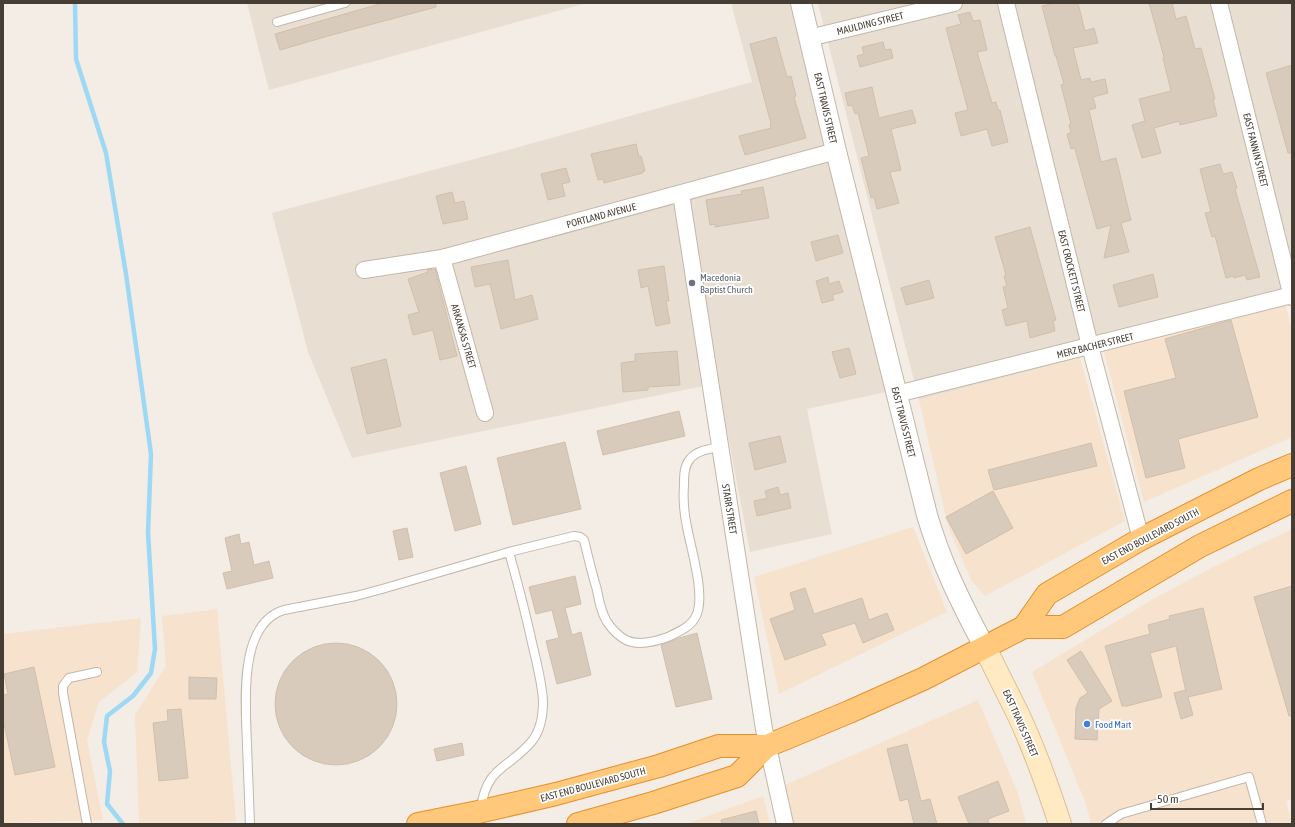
<svg xmlns="http://www.w3.org/2000/svg" width="1295" height="827" viewBox="0 0 1295 827" font-family="'Asap Condensed',sans-serif">
<rect width="100%" height="100%" fill="#f3ede5"/>
<g fill="#e8dfd2">
<polygon points="247,3 587,3 269,90"/>
<polygon points="731,3 790,3 886,392 807,409 832,534 750,552 718,383 352,458 308,352 272,213 508,150 752,82"/>
<polygon points="818,3 1292,3 1292,302 1103,348 1080,358 919,400"/>
</g>
<g fill="#f7e2ce">
<polygon points="1285,304 1292,330 1292,437 1144,502 1103,348"/>
<polygon points="1080,358 1125,521 985,596 971,580 948,526 919,400"/>
<polygon points="913,527 947,612 779,694 754,577"/>
<polygon points="1292,529 1292,800 1286,801 1292,824 1091,824 1086,804 1032,672 1155,598 1215,566"/>
<polygon points="217,609 236,821 199,824 139,824 135,715 166,666 162,616"/>
<polygon points="141,618 137,672 99,702 87,740 103,820 3,823 3,634"/>
<polygon points="978,700 1018,793 1026,824 794,824 785,785"/>
<polygon points="763,796 770,824 686,824"/>
</g>
<g fill="none" stroke-linecap="round" stroke-linejoin="round">
<polyline stroke="#9dd9f4" stroke-width="4.5" points="75,3 76,59 106,153 126,274 151,454 148,533 155,649 151,673 133,696 107,716 104,742 110,771 107,804 123,824"/>
</g>
<g fill="#d9cbbc" stroke="#d1bfac">
<polygon points="383,3 436,3 436,7 328,36 280,50 275,34"/>
<polygon points="1055,3 1078,3 1085,31 1094,28 1098,43 1073,48 1081,80 1090,78 1091,82 1105,79 1108,93 1093,97 1096,108 1089,110 1101,162 1116,158 1131,220 1121,223 1129,252 1104,258 1111,225 1097,229 1075,149 1075,148 1071,149 1067,134 1071,133 1069,125 1071,124 1061,85 1064,84 1056,56 1055,56 1042,6"/>
<polygon points="1149,3 1172,3 1176,19 1186,16 1195,49 1201,48 1215,99 1213,99 1217,116 1180,125 1179,121 1154,128 1161,153 1142,158 1132,125 1145,121 1139,99 1171,91 1163,58 1164,57"/>
<polygon points="970,12 973,21 980,20 987,50 977,52 992,103 996,102 998,110 1000,110 1008,142 992,146 987,129 961,136 955,113 968,110 946,28 961,24 958,15"/>
<polygon points="776,37 787,77 791,76 796,96 794,97 806,138 745,155 739,136 771,128 770,125 771,124 750,44"/>
<polygon points="883,42 885,50 891,49 893,58 860,67 857,56 864,54 862,47"/>
<polygon points="1292,65 1292,153 1288,153 1266,73"/>
<polygon points="872,87 879,118 912,110 916,123 891,129 901,170 890,172 899,203 877,209 874,197 871,198 861,158 869,156 858,113 855,114 852,105 848,106 845,93"/>
<polygon points="636,144 639,157 641,156 645,171 642,172 643,173 604,183 603,179 598,180 591,154"/>
<polygon points="1220,164 1223,174 1232,172 1237,188 1235,189 1260,277 1247,280 1245,275 1234,278 1233,276 1226,278 1215,236 1212,237 1205,213 1211,212 1200,169"/>
<polygon points="566,168 570,182 562,184 565,196 548,200 541,174"/>
<polygon points="763,187 769,218 715,227 715,224 710,225 706,200 742,194 741,191"/>
<polygon points="452,192 455,203 464,201 468,219 443,224 436,196"/>
<polygon points="1030,227 1056,320 1053,321 1055,331 1030,338 1027,321 1006,326 1002,310 1008,308 1003,287 1007,286 1004,276 1006,275 995,237"/>
<polygon points="838,235 843,253 816,261 811,242"/>
<polygon points="508,260 515,300 532,295 538,319 501,329 490,284 475,287 471,267"/>
<polygon points="664,266 669,301 666,301 670,323 656,326 648,286 641,288 638,270"/>
<polygon points="435,269 457,356 440,360 433,330 413,335 408,315 419,312 408,279 428,272 427,270"/>
<polygon points="1153,274 1158,297 1119,307 1113,285"/>
<polygon points="828,277 829,284 839,281 843,292 832,295 834,300 822,303 816,281"/>
<polygon points="929,280 934,298 906,305 901,288"/>
<polygon points="1231,320 1258,417 1178,439 1185,468 1146,478 1124,391 1176,378 1165,339"/>
<polygon points="849,348 856,374 840,378 832,352"/>
<polygon points="677,351 680,385 648,387 648,390 623,392 621,363 635,361 635,354"/>
<polygon points="386,359 401,426 367,434 351,368"/>
<polygon points="679,411 685,436 603,455 597,431"/>
<polygon points="780,436 786,462 755,470 749,443"/>
<polygon points="565,442 581,509 513,525 497,458"/>
<polygon points="1091,443 1097,466 994,490 988,470"/>
<polygon points="466,466 481,524 455,531 440,473"/>
<polygon points="778,487 780,495 788,493 791,508 757,516 754,501 767,498 765,491"/>
<polygon points="993,491 1013,528 966,554 946,517"/>
<polygon points="407,528 413,557 399,560 393,531"/>
<polygon points="239,534 241,544 249,542 254,565 269,561 273,578 227,589 223,573 232,571 225,538"/>
<polygon points="575,576 581,604 565,608 572,635 581,632 591,675 557,684 546,641 559,638 552,610 536,614 529,587"/>
<polygon points="1292,586 1292,716 1289,716 1254,597"/>
<polygon points="805,588 814,614 862,598 869,620 887,613 894,630 863,643 855,623 821,634 826,645 785,660 770,619 795,610 790,593"/>
<polygon points="1203,608 1222,689 1188,697 1193,715 1181,719 1174,693 1186,690 1186,692 1176,646 1150,653 1162,697 1127,706 1122,706 1105,646 1150,634 1148,625 1170,619 1169,616"/>
<polygon points="697,633 712,699 676,707 661,645 679,638"/>
<circle cx="336" cy="704" r="61"/>
<polygon points="1081,651 1112,701 1099,709 1097,740 1075,739 1076,708 1080,698 1088,693 1067,660"/>
<polygon points="34,667 55,767 15,775 3,719 3,695 8,694 4,674"/>
<polygon points="189,677 217,678 216,699 189,699"/>
<polygon points="181,709 188,778 159,781 153,723 168,721 167,710"/>
<polygon points="462,743 464,755 437,761 434,749"/>
<polygon points="907,744 921,801 930,799 937,824 914,824 908,799 900,801 887,749"/>
<polygon points="998,781 1009,811 988,819 989,824 969,824 958,797"/>
<polygon points="756,811 759,824 722,824 721,820"/>
</g>
<g fill="none" stroke-linecap="round" stroke-linejoin="round">
<g stroke="#c2b7aa" stroke-width="10">
<g id="service">
<polyline points="277,22 345,3"/>
<path d="M481,809C486,766 509,769 532,741C541,730 543,715 543,701C542,683 537,664 533,647C526,615 518,584 509,552L574,536L580,537L584,540C588,557 592,573 597,590C599,601 601,612 607,622C612,629 618,636 626,640C638,646 657,641 668,637C678,632 691,627 696,616C706,596 691,549 687,527C684,513 683,499 684,485C684,476 684,466 690,459C697,450 710,449 720,447"/>
<polyline points="87,824 63,693 63,686 69,678 97,672"/>
<path d="M250,824C249,798 248,771 247,745C246,707 237,624 284,610L356,596L382,589L509,552"/>
<polyline points="1106,824 1121,814 1249,777 1262,824"/>
</g>
</g>
<g stroke="#c2b7aa" stroke-width="18">
<g id="minor">
<polyline points="1006,3 1090,346 1141,539"/>
<polyline points="1219,3 1292,297"/>
<polyline points="809,38 954,3"/>
<polyline points="681,194 764,729 785,824"/>
<polyline points="442,258 485,413"/>
<polyline points="364,270 442,258 836,151"/>
<polyline points="897,394 1292,295"/>
</g>
</g>
<g stroke="#c2b7aa" stroke-width="22">
<path id="tertiary" d="M801,3L836,151L927,515C941,563 961,603 985,648"/>
</g>
<g stroke="#dac093" stroke-width="24">
<path id="secondary" d="M985,648C996,670 1007,692 1018,714C1035,750 1048,787 1060,824"/>
</g>
<g stroke="#e68f2c" stroke-width="24">
<g id="trunk">
<polyline points="1024,627 1047,594 1141,539 1259,479 1292,465"/>
<polyline points="418,824 478,812 556,794 659,766 719,746 767,746 849,712 923,679 1024,627 1063,627 1200,546 1292,501"/>
<polyline points="578,824 653,803 737,776 767,746"/>
</g>
</g>
<use href="#service" stroke="#fff" stroke-width="8"/>
<use href="#minor" stroke="#fff" stroke-width="16"/>
<use href="#tertiary" stroke="#fff" stroke-width="20"/>
<use href="#secondary" stroke="#ffeac3" stroke-width="22"/>
<use href="#trunk" stroke="#ffc87b" stroke-width="22"/>
</g>
<circle fill="#6b7280" stroke="#fff" stroke-width="1.5" cx="692" cy="283" r="4"/>
<circle fill="#3f7fe0" stroke="#fff" stroke-width="1.5" cx="1087" cy="724" r="4"/>
<g text-anchor="middle" stroke-width="3.5" stroke-linejoin="round" paint-order="stroke">
<g font-size="10" fill="#463d34" stroke="#fff">
<text transform="translate(870 23) rotate(-14)" y="4">MAULDING STREET</text>
<text transform="translate(826 108) rotate(77)" y="4">EAST TRAVIS STREET</text>
<text transform="translate(1256 150) rotate(76)" y="4">EAST FANNIN STREET</text>
<text transform="translate(601 215) rotate(-15)" y="4">PORTLAND AVENUE</text>
<text transform="translate(1072 271) rotate(76)" y="4">EAST CROCKETT STREET</text>
<text transform="translate(464 336) rotate(74)" y="4">ARKANSAS STREET</text>
<text transform="translate(1095 345) rotate(-14)" y="4">MERZ BACHER STREET</text>
<text transform="translate(904 422) rotate(76)" y="4">EAST TRAVIS STREET</text>
<text transform="translate(730 509) rotate(81)" y="4">STARR STREET</text>
<text transform="translate(1150 536) rotate(-28)" y="4">EAST END BOULEVARD SOUTH</text>
<text transform="translate(1021 723) rotate(66)" y="4">EAST TRAVIS STREET</text>
<text transform="translate(593 784) rotate(-15)" y="4">EAST END BOULEVARD SOUTH</text>
</g>
<g font-size="10" fill="#5b616d" stroke="#fff" text-anchor="start">
<text x="700" y="281">Macedonia<tspan x="700" dy="12">Baptist Church</tspan></text>
</g>
<g font-size="10" fill="#366cbe" stroke="#fff" text-anchor="start">
<text x="1095" y="728">Food Mart</text>
</g>
</g>
<rect width="1295" height="827" fill="none" stroke="#463d34" stroke-width="8"/>
<path d="M1151 803v6h112v-6" fill="none" stroke="#463d34" stroke-width="2"/>
<text x="1157" y="803" font-size="12" fill="#463d34" stroke="#ffffff" stroke-width="3" paint-order="stroke">50 m</text>
</svg>
